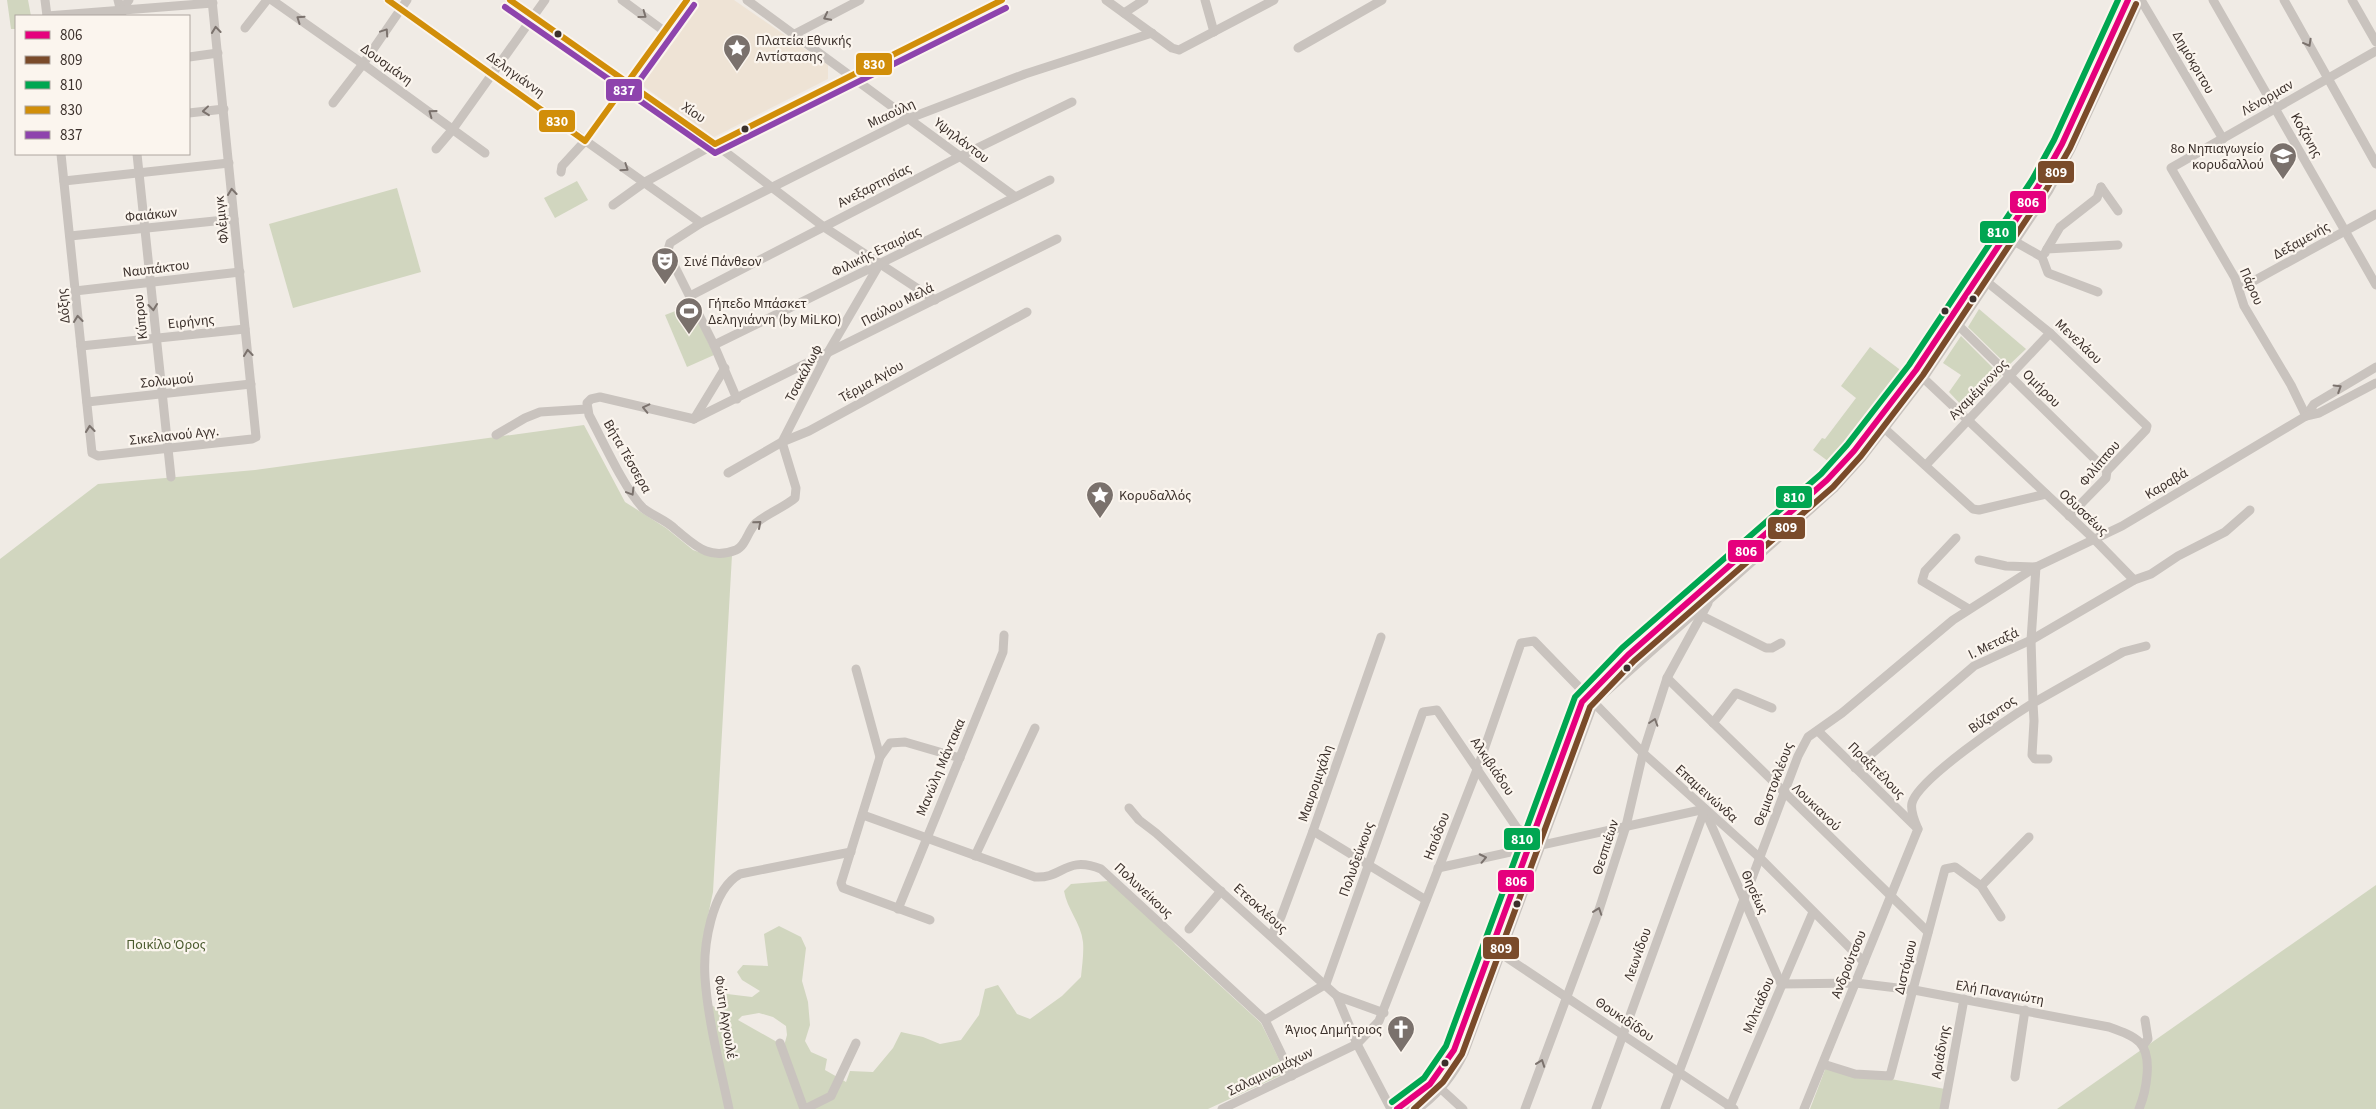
<svg xmlns="http://www.w3.org/2000/svg" width="2376" height="1109" viewBox="0 0 2376 1109" font-family="'Source Sans 3',sans-serif">
<rect width="100%" height="100%" fill="#f0ebe5"/>
<g fill="#d1d6bf" fill-rule="evenodd">
<polygon points="7,0 28,0 31,16 16,16 16,29 11,29"/>
<polygon points="577,181 588,200 555,218 544,198"/>
<polygon points="397,188 421,272 293,308 269,224"/>
<polygon points="691,305 714,355 687,367 665,315"/>
<polygon points="1979,309 2026,349 2008,366 1968,327"/>
<polygon points="1961,336 2001,376 1966,410 1949,392 1961,375 1943,363"/>
<polygon points="1870,347 1907,375 1836,467 1813,450 1822,438 1825,439 1856,398 1841,386"/>
<path d="M584,425L625,502L666,528L693,550L710,556L732,555L713,892C705,929 698,964 704,1001L720,1010L719,993L752,997L760,991L742,980L737,972L743,965L768,966L764,934L779,926L801,937L806,948L802,981L808,1002L810,1025L805,1041L811,1052L827,1059L825,1070L846,1082L850,1071L873,1072L893,1048L901,1032L923,1037L940,1044L961,1040L979,1015L985,989L998,985L1017,1014L1030,1019L1062,996L1081,977C1082,966 1084,953 1083,942C1081,923 1067,909 1064,891L1071,884L1108,881L1131,895L1176,945L1261,1023L1286,1073L1208,1109H0V559L98,484L255,470ZM759,1013L773,1017L786,1026L787,1035L784,1046L738,1020L742,1016Z"/>
<polygon points="2376,885 2376,1109 2057,1109"/>
<polygon points="1826,1067 1945,1089 1942,1109 1810,1109"/>
</g>
<polygon fill="#eee3d5" points="698,0 734,0 828,65 828,79 714,137 639,83"/>
<g fill="none" stroke-linecap="round" stroke-linejoin="round">
<g stroke="#c9c3be" stroke-width="9">
<polyline points="45,0 47,16"/>
<polyline points="118,0 122,16"/>
<polyline points="272,0 363,64 485,153"/>
<polyline points="388,0 701,223"/>
<polyline points="510,0 715,144 824,227 935,300"/>
<polyline points="622,0 664,31"/>
<polyline points="747,0 1014,196"/>
<polyline points="1106,0 1172,48 1179,50 1274,0"/>
<polyline points="1205,0 1214,32"/>
<polyline points="2141,0 2223,139"/>
<polyline points="2213,0 2376,285"/>
<polyline points="2284,0 2376,164"/>
<polyline points="2352,0 2376,42"/>
<polyline points="122,10 129,0"/>
<polyline points="1124,13 1144,0"/>
<polyline points="47,16 213,3"/>
<polyline points="245,28 267,0"/>
<polyline points="793,35 860,0"/>
<polyline points="1298,48 1382,0"/>
<polyline points="189,57 218,53"/>
<polyline points="333,103 363,64 407,0"/>
<polyline points="189,113 224,109"/>
<polyline points="436,149 453,129 545,0"/>
<polyline points="61,154 92,453 98,456 252,439 256,437 212,0"/>
<polyline points="137,154 171,477"/>
<polyline points="561,172 562,166 585,141 687,0"/>
<polyline points="64,181 229,163"/>
<polyline points="2101,187 2118,211"/>
<polyline points="613,205 645,182 715,144 1002,0"/>
<polyline points="70,236 234,219"/>
<polyline points="2014,241 2042,257 2048,273 2098,292"/>
<polyline points="2047,249 2060,227 2097,198 2101,187"/>
<polyline points="2045,253 2047,249 2118,245"/>
<polyline points="1987,282 2050,333 2147,426 2146,430 2107,471 2106,478 2069,516"/>
<polyline points="2239,289 2376,214"/>
<polyline points="75,291 240,272"/>
<polyline points="690,296 961,156 1072,102"/>
<polyline points="1958,325 2107,471"/>
<polyline points="714,345 1050,180"/>
<polyline points="81,346 245,329"/>
<polyline points="1919,374 2095,540 2134,580"/>
<polyline points="737,399 714,345 671,259 668,250 670,243 701,223 910,118 1025,74 1152,33"/>
<polyline points="87,402 251,384"/>
<polyline points="2306,416 2291,385 2244,306 2235,278 2171,168 2376,51"/>
<polyline points="2306,416 2314,404 2376,367"/>
<path d="M694,419L600,397L591,399L587,403L589,415C602,439 625,490 643,508C653,516 666,520 675,529C694,544 708,561 736,550C746,546 748,530 756,523C768,513 783,508 795,498L796,488L782,442L827,354L879,265"/>
<polyline points="694,419 1057,239"/>
<polyline points="694,419 725,368"/>
<polyline points="1884,428 1973,509 1979,510 2046,494"/>
<polyline points="496,435 525,418 540,412 587,409"/>
<polyline points="1926,465 2050,333"/>
<polyline points="728,473 782,442 809,431 1027,312"/>
<polyline points="1956,538 1925,571 1922,581 1969,609"/>
<polyline points="1979,560 2006,566 2036,567"/>
<polyline points="1700,615 1766,648 1772,648 1781,643"/>
<polyline points="856,669 880,757"/>
<polyline points="1667,678 1928,932"/>
<polyline points="1713,723 1736,693 1772,708"/>
<polyline points="1818,731 1916,827"/>
<polyline points="2048,759 2035,759 2032,755 2034,721 2033,703 2123,652 2146,646"/>
<polyline points="1855,768 1974,666 2031,640 2134,580 2151,574 2178,556 2225,532 2250,510"/>
<polyline points="1129,808 1139,820 1156,833 1337,996 1384,1013"/>
<path d="M1706,813L1781,984L1856,983L1914,990L2109,1027C2137,1037 2150,1042 2147,1075C2146,1088 2144,1097 2139,1109"/>
<path d="M863,815L1035,877C1063,879 1065,855 1101,869L1265,1020L1292,1076"/>
<path d="M1918,829C1915,822 1910,811 1912,803C1918,779 2009,718 2033,703L2031,640L2036,567"/>
<polyline points="1313,831 1426,900"/>
<polyline points="975,856 1035,728"/>
<polyline points="1438,868 1705,809"/>
<polyline points="1981,886 2029,837"/>
<polyline points="898,909 1003,652 1004,635"/>
<polyline points="930,920 843,888 841,883 880,757 890,743 905,742 960,758"/>
<polyline points="1189,929 1221,891"/>
<polyline points="1271,936 1281,917 1313,831 1381,637"/>
<polyline points="1500,953 1734,1109"/>
<polyline points="1337,996 1357,1044 1391,1109"/>
<polyline points="1265,1020 1326,984 1423,712 1437,710 1517,828 1523,832 1535,828"/>
<polyline points="780,1043 804,1109"/>
<polyline points="2143,1045 2148,1039 2145,1020"/>
<polyline points="1823,1064 1855,1074 1890,1076 1945,869 1955,867 1981,886 2001,917"/>
<polyline points="2015,1077 2025,1010"/>
<polyline points="1440,1088 1463,1109"/>
<path d="M729,1109C720,1066 708,1021 705,978C703,947 711,890 740,874L851,852"/>
<polyline points="805,1109 831,1096 856,1043"/>
<polyline points="1222,1109 1357,1044 1379,1021 1478,767 1521,643 1534,641 1643,753 1760,858 1864,962"/>
<polyline points="1525,1109 1597,916 1626,826 1643,753 1667,678 1708,603"/>
<polyline points="1596,1109 1705,809"/>
<polyline points="1665,1109 1798,756 1808,737 1842,713 1953,620 2036,567 2122,526 2306,416 2319,413 2376,383"/>
<polyline points="1729,1109 1813,912"/>
<polyline points="1804,1109 1918,829"/>
<polyline points="1944,1109 1964,999"/>
</g>
<g stroke="#c9c3be" stroke-width="11">
<path d="M1397,1109C1422,1095 1441,1076 1454,1050L1582,702L1628,655L1827,480L1854,451L1916,370L2039,185L2062,144L2128,0"/>
<path d="M1416,1109C1437,1094 1452,1076 1463,1053L1593,702L1833,488L1862,456L1923,377L2048,190L2070,149L2139,0"/>
</g>
<g stroke="#fbf5ee" stroke-width="10">
<polyline id="bus-1" points="1397,1109 1430,1084 1454,1050 1582,702 1628,655 1827,480 1854,451 1916,370 2039,185 2062,144 2128,0"/>
</g>
<g stroke="#fbf5ee" stroke-width="10">
<polyline id="bus-2" points="1414,1109 1443,1082 1462,1054 1590,707 1634,661 1833,487 1861,456 1923,375 2046,190 2070,148 2136,4"/>
</g>
<g stroke="#fbf5ee" stroke-width="10">
<polyline id="bus-3" points="1392,1102 1424,1078 1446,1046 1575,697 1622,648 1821,474 1847,445 1909,365 2032,180 2054,140 2118,0"/>
</g>
<g stroke="#fbf5ee" stroke-width="10">
<g id="bus-4">
<polyline points="388,0 585,141 687,0"/>
<polyline points="510,0 715,144 1002,0"/>
</g>
</g>
<g stroke="#fbf5ee" stroke-width="10">
<g id="bus-5">
<polyline points="505,7 715,153 1006,8"/>
<polyline points="634,88 694,5"/>
</g>
</g>
<use href="#bus-1" stroke="#e5007d" stroke-width="6"/>
<use href="#bus-2" stroke="#7a4b2a" stroke-width="6"/>
<use href="#bus-3" stroke="#00a651" stroke-width="6"/>
<use href="#bus-4" stroke="#d18e09" stroke-width="6"/>
<use href="#bus-5" stroke="#8e44ad" stroke-width="6"/>
</g>
<defs><path id="oneway-chevron" d="M-2-3.5L2.5 0L-2 3.5" fill="none" stroke-width="1.6" stroke-linecap="round" stroke-linejoin="round" transform="scale(1.25)"/></defs>
<g stroke="#7b726d">
<use href="#oneway-chevron" transform="translate(643 15) rotate(36)"/>
<use href="#oneway-chevron" transform="translate(827 17) rotate(153)"/>
<use href="#oneway-chevron" transform="translate(300 19) rotate(-145)"/>
<use href="#oneway-chevron" transform="translate(216 30) rotate(-96)"/>
<use href="#oneway-chevron" transform="translate(385 32) rotate(-56)"/>
<use href="#oneway-chevron" transform="translate(2308 43) rotate(61)"/>
<use href="#oneway-chevron" transform="translate(206 111) rotate(174)"/>
<use href="#oneway-chevron" transform="translate(432 113) rotate(-144)"/>
<use href="#oneway-chevron" transform="translate(625 168) rotate(34)"/>
<use href="#oneway-chevron" transform="translate(232 192) rotate(-96)"/>
<use href="#oneway-chevron" transform="translate(153 307) rotate(84)"/>
<use href="#oneway-chevron" transform="translate(78 319) rotate(-96)"/>
<use href="#oneway-chevron" transform="translate(248 353) rotate(-96)"/>
<use href="#oneway-chevron" transform="translate(2338 388) rotate(-32)"/>
<use href="#oneway-chevron" transform="translate(646 408) rotate(-167)"/>
<use href="#oneway-chevron" transform="translate(90 429) rotate(-96)"/>
<use href="#oneway-chevron" transform="translate(631 492) rotate(59)"/>
<use href="#oneway-chevron" transform="translate(758 524) rotate(-41)"/>
<use href="#oneway-chevron" transform="translate(1654 722) rotate(-72)"/>
<use href="#oneway-chevron" transform="translate(1483 858) rotate(-12)"/>
<use href="#oneway-chevron" transform="translate(1598 911) rotate(-71)"/>
<use href="#oneway-chevron" transform="translate(1541 1063) rotate(-70)"/>
</g>
<defs>
<g id="sight-pin" transform="scale(1.4375)"><path d="M0 17L-7.5 6A9.5 9.5 0 1 1 7.5 6Z" fill="#7a716c" stroke="#fbf5ee"/><path d="M0-6L1.8-2.2L6-1.7L2.9 1.2L3.7 5.4L0 3.3L-3.7 5.4L-2.9 1.2L-6-1.7L-1.8-2.2Z" fill="#fff"/></g>
<g id="school-pin" transform="scale(1.4375)"><path d="M0 17L-7.5 6A9.5 9.5 0 1 1 7.5 6Z" fill="#7a716c" stroke="#fbf5ee"/><path d="M0-5L7-2L0 1L-7-2ZM-4 1L0 2.5L4 1V4Q0 6-4 4Z" fill="#fff"/></g>
<g id="theatre-pin" transform="scale(1.4375)"><path d="M0 17L-7.5 6A9.5 9.5 0 1 1 7.5 6Z" fill="#7a716c" stroke="#fbf5ee"/><path d="M-5-5.5Q0-4 5-5.5V0Q5 5 0 6Q-5 5-5 0ZM-3.3-2.5H-1v1.5H-3.3ZM1-2.5H3.3v1.5H1ZM-2.8 1Q0 5.5 2.8 1Z" fill="#fff"/></g>
<g id="stadium-pin" transform="scale(1.4375)"><path d="M0 17L-7.5 6A9.5 9.5 0 1 1 7.5 6Z" fill="#7a716c" stroke="#fbf5ee"/><path d="M0-5a6.5 5 0 1 0 0 10a6.5 5 0 1 0 0-10ZM-3.5-1.8h7v3.6h-7Z" fill="#fff"/></g>
<g id="church-pin" transform="scale(1.4375)"><path d="M0 17L-7.5 6A9.5 9.5 0 1 1 7.5 6Z" fill="#7a716c" stroke="#fbf5ee"/><path d="M-1.2-6h2.4v3.5h3.3v2.4h-3.3V6h-2.4V-.1h-3.3v-2.4h3.3Z" fill="#fff"/></g>
</defs>
<g fill-rule="evenodd">
<use href="#sight-pin" x="737" y="48"/>
<use href="#school-pin" x="2283" y="156"/>
<use href="#theatre-pin" x="665" y="261"/>
<use href="#stadium-pin" x="689" y="311"/>
<use href="#sight-pin" x="1100" y="495"/>
<use href="#church-pin" x="1401" y="1029"/>
</g>
<g fill="#3b302b" stroke="#fbf5ee" stroke-width="2">
<circle cx="558" cy="34" r="4.5"/>
<circle cx="745" cy="129" r="4.5"/>
<circle cx="1973" cy="299" r="4.5"/>
<circle cx="1945" cy="311" r="4.5"/>
<circle cx="1627" cy="668" r="4.5"/>
<circle cx="1517" cy="904" r="4.5"/>
<circle cx="1445" cy="1063" r="4.5"/>
</g>
<g text-anchor="middle" stroke-width="4.5" stroke-linejoin="round" paint-order="stroke">
<g font-size="14" fill="#3b302b" stroke="#fbf5ee" text-anchor="start">
<text x="756" y="45">Πλατεία Εθνικής<tspan x="756" dy="16">Αντίστασης</tspan></text>
<text x="2264" y="153" text-anchor="end">8ο Νηπιαγωγείο<tspan x="2264" dy="16">κορυδαλλού</tspan></text>
<text x="684" y="266">Σινέ Πάνθεον</text>
<text x="708" y="308">Γήπεδο Μπάσκετ<tspan x="708" dy="16">Δεληγιάννη (by MiLKO)</tspan></text>
<text x="1119" y="500">Κορυδαλλός</text>
<text x="1382" y="1034" text-anchor="end">Άγιος Δημήτριος</text>
</g>
<g font-size="14" fill="#3b302b" stroke="#fbf5ee">
<text transform="translate(2194 62) rotate(60)" y="5">Δημόκριτου</text>
<text transform="translate(387 64) rotate(36)" y="5">Δουσμάνη</text>
<text transform="translate(516 74) rotate(36)" y="5">Δεληγιάννη</text>
<text transform="translate(2267 97) rotate(-30)" y="5">Λένορμαν</text>
<text transform="translate(694 112) rotate(34)" y="5">Χίου</text>
<text transform="translate(891 113) rotate(-25)" y="5">Μιαούλη</text>
<text transform="translate(2307 135) rotate(60)" y="5">Κοζάνης</text>
<text transform="translate(962 140) rotate(37)" y="5">Υψηλάντου</text>
<text transform="translate(874 185) rotate(-27)" y="5">Ανεξαρτησίας</text>
<text transform="translate(151 214) rotate(-6)" y="5">Φαιάκων</text>
<text transform="translate(221 220) rotate(-96)" y="5">Φλέμιγκ</text>
<text transform="translate(2301 240) rotate(-29)" y="5">Δεξαμενής</text>
<text transform="translate(876 251) rotate(-26)" y="5">Φιλικής Εταιρίας</text>
<text transform="translate(156 268) rotate(-7)" y="5">Ναυπάκτου</text>
<text transform="translate(2252 286) rotate(66)" y="5">Πάρου</text>
<text transform="translate(897 304) rotate(-27)" y="5">Παύλου Μελά</text>
<text transform="translate(63 306) rotate(-96)" y="5">Δόξης</text>
<text transform="translate(140 317) rotate(-96)" y="5">Κύπρου</text>
<text transform="translate(191 321) rotate(-6)" y="5">Ειρήνης</text>
<text transform="translate(2079 341) rotate(43)" y="5">Μενελάου</text>
<text transform="translate(803 373) rotate(-62)" y="5">Τσακάλωφ</text>
<text transform="translate(167 380) rotate(-6)" y="5">Σολωμού</text>
<text transform="translate(871 381) rotate(-29)" y="5">Τέρμα Αγίου</text>
<text transform="translate(2042 388) rotate(45)" y="5">Ομήρου</text>
<text transform="translate(1978 389) rotate(-46)" y="5">Αγαμέμνονος</text>
<text transform="translate(174 435) rotate(-6)" y="5">Σικελιανού Αγγ.</text>
<text transform="translate(628 456) rotate(60)" y="5">Βήτα Τέσσερα</text>
<text transform="translate(2099 463) rotate(-50)" y="5">Φιλίππου</text>
<text transform="translate(2166 483) rotate(-31)" y="5">Καραβά</text>
<text transform="translate(2084 512) rotate(43)" y="5">Οδυσσέως</text>
<text transform="translate(1993 643) rotate(-26)" y="5">Ι. Μεταξά</text>
<text transform="translate(1992 714) rotate(-35)" y="5">Βύζαντος</text>
<text transform="translate(1493 766) rotate(56)" y="5">Αλκιβιάδου</text>
<text transform="translate(940 767) rotate(-67)" y="5">Μανώλη Μάντακα</text>
<text transform="translate(1877 770) rotate(45)" y="5">Πραξιτέλους</text>
<text transform="translate(1315 783) rotate(-71)" y="5">Μαυρομιχάλη</text>
<text transform="translate(1773 784) rotate(-69)" y="5">Θεμιστοκλέους</text>
<text transform="translate(1707 793) rotate(42)" y="5">Επαμεινώνδα</text>
<text transform="translate(1817 807) rotate(44)" y="5">Λουκιανού</text>
<text transform="translate(1436 836) rotate(-69)" y="5">Ησιόδου</text>
<text transform="translate(1605 847) rotate(-72)" y="5">Θεσπιέων</text>
<text transform="translate(1356 859) rotate(-70)" y="5">Πολυδεύκους</text>
<text transform="translate(1144 890) rotate(43)" y="5">Πολυνείκους</text>
<text transform="translate(1755 892) rotate(66)" y="5">Θησέως</text>
<text transform="translate(1261 908) rotate(42)" y="5">Ετεοκλέους</text>
<text transform="translate(1637 954) rotate(-70)" y="5">Λεωνίδου</text>
<text transform="translate(1848 964) rotate(-68)" y="5">Ανδρούτσου</text>
<text transform="translate(1905 967) rotate(-76)" y="5">Διστόμου</text>
<text transform="translate(2000 992) rotate(10)" y="5">Ελή Παναγιώτη</text>
<text transform="translate(1758 1005) rotate(-67)" y="5">Μιλτιάδου</text>
<text transform="translate(726 1017) rotate(81)" y="5">Φώτη Αγγουλέ</text>
<text transform="translate(1625 1019) rotate(34)" y="5">Θουκιδίδου</text>
<text transform="translate(1940 1052) rotate(-80)" y="5">Αριάδνης</text>
<text transform="translate(1270 1071) rotate(-26)" y="5">Σαλαμινομάχων</text>
</g>
<g font-size="14" fill="#4a5a2e" stroke="#fbf5ee">
<text x="166" y="949">Ποικίλο Όρος</text>
</g>
</g>
<g stroke="#fbf5ee" stroke-width="2">
<rect x="855" y="52" width="38" height="24" rx="5" fill="#d18e09"/>
<rect x="605" y="78" width="38" height="24" rx="5" fill="#8e44ad"/>
<rect x="538" y="109" width="38" height="24" rx="5" fill="#d18e09"/>
<rect x="2037" y="160" width="38" height="24" rx="5" fill="#7a4b2a"/>
<rect x="2009" y="190" width="38" height="24" rx="5" fill="#e5007d"/>
<rect x="1979" y="220" width="38" height="24" rx="5" fill="#00a651"/>
<rect x="1775" y="485" width="38" height="24" rx="5" fill="#00a651"/>
<rect x="1767" y="516" width="39" height="24" rx="5" fill="#7a4b2a"/>
<rect x="1727" y="539" width="38" height="24" rx="5" fill="#e5007d"/>
<rect x="1503" y="827" width="38" height="24" rx="5" fill="#00a651"/>
<rect x="1497" y="869" width="38" height="24" rx="5" fill="#e5007d"/>
<rect x="1482" y="936" width="38" height="24" rx="5" fill="#7a4b2a"/>
</g>
<g font-size="14" text-anchor="middle" font-weight="bold" fill="#fff">
<text x="874" y="69">830</text>
<text x="624" y="95">837</text>
<text x="557" y="126">830</text>
<text x="2056" y="177">809</text>
<text x="2028" y="207">806</text>
<text x="1998" y="237">810</text>
<text x="1794" y="502">810</text>
<text x="1786" y="532">809</text>
<text x="1746" y="556">806</text>
<text x="1522" y="844">810</text>
<text x="1516" y="886">806</text>
<text x="1501" y="953">809</text>
</g>
<rect x="15" y="15" width="175" height="140" fill="#fbf5ee" stroke="#aea6a0"/>
<rect x="25" y="31" width="25" height="8" fill="#e5007d" stroke="#aea6a0"/>
<text x="60" y="40" font-size="15" fill="#3b302b">806</text>
<rect x="25" y="56" width="25" height="8" fill="#7a4b2a" stroke="#aea6a0"/>
<text x="60" y="65" font-size="15" fill="#3b302b">809</text>
<rect x="25" y="81" width="25" height="8" fill="#00a651" stroke="#aea6a0"/>
<text x="60" y="90" font-size="15" fill="#3b302b">810</text>
<rect x="25" y="106" width="25" height="8" fill="#d18e09" stroke="#aea6a0"/>
<text x="60" y="115" font-size="15" fill="#3b302b">830</text>
<rect x="25" y="131" width="25" height="8" fill="#8e44ad" stroke="#aea6a0"/>
<text x="60" y="140" font-size="15" fill="#3b302b">837</text>
</svg>
